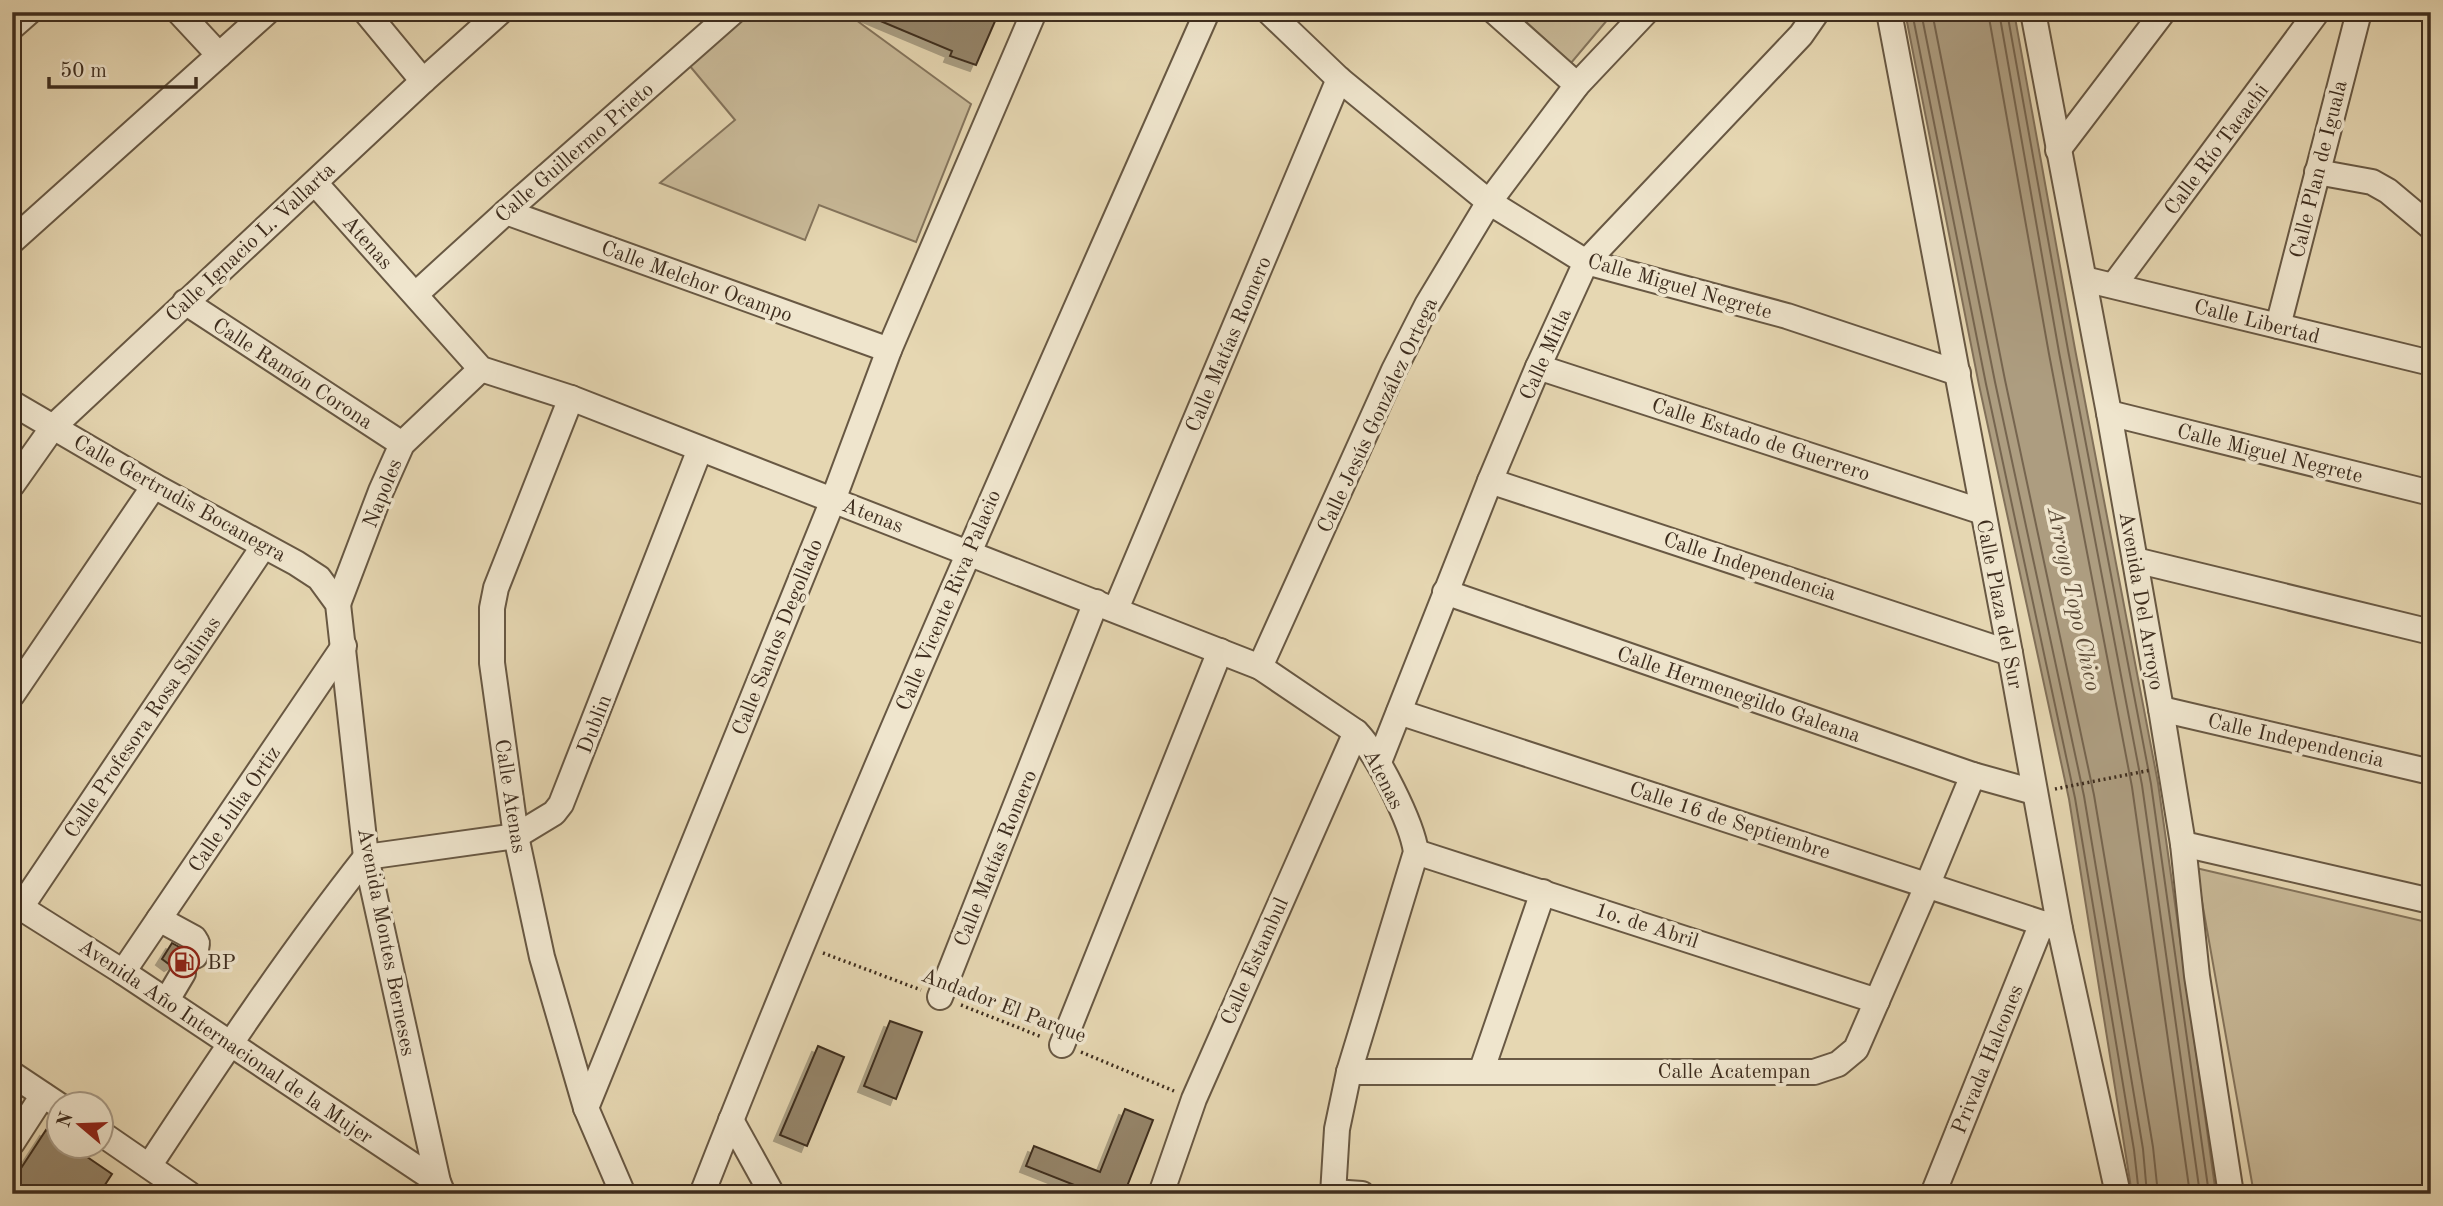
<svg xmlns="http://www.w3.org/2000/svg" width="2443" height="1206" viewBox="0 0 2443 1206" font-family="'Old Standard TT',serif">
<defs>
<filter id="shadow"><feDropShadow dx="-6" dy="6" stdDeviation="0" flood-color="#0004"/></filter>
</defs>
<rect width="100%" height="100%" fill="#e6d7b2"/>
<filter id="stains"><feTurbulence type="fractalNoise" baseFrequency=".00286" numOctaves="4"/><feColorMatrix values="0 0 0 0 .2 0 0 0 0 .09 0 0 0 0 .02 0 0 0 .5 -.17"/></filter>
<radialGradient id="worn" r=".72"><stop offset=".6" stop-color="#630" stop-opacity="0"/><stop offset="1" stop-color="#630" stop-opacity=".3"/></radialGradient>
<g fill="#c9ba99" stroke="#84745c" stroke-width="2">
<polygon points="746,12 845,12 971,104 916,242 819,205 805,240 660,183 735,120 689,65"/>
<polygon points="1515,12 1614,12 1571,63"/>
<polygon points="2196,868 2431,923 2431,1194 2254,1194"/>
</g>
<polygon fill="#ad9d80" stroke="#817059" stroke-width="2" points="1905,12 2014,12 2075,349 2158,783 2216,1194 2132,1194 2069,799 1979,385"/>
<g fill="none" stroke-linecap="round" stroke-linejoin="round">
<g stroke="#76654f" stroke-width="2">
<polyline points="1912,12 1986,384 2075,798 2134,1150 2139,1194"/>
<polyline points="1921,12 1995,382 2084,796 2143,1149 2147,1194"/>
<polyline points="1932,12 2005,380 2094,795 2153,1147 2158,1194"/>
<polyline points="1988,12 2049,354 2132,787 2190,1194"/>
<polyline points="1999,12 2059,352 2142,785 2200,1194"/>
<polyline points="2007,12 2068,350 2151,784 2209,1194"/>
</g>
</g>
<g fill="#95856b" stroke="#3e2d1e" stroke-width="2" filter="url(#shadow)">
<polygon points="859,12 999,12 976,65 950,56 952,51"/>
<polygon points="172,943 181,948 181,959 170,965 162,959"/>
<polygon points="890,1021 922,1032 896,1099 864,1086"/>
<polygon points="818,1046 844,1057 807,1146 780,1135"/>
<polygon points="1125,1109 1153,1120 1124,1194 1097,1194 1026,1166 1034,1146 1100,1172"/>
<polygon points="46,1130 60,1139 60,1146 71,1146 112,1174 99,1194 12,1194 12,1182"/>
</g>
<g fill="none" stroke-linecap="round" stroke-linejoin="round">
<g stroke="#685843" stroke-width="28">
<g id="minor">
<polyline points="179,12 219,55"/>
<polyline points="366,12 423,81"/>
<polyline points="1269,12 1339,79 1489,202 1586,262 1787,316 1958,373"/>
<polyline points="1495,12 1577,85"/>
<polyline points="1889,12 2010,653 2060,929 2118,1194"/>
<polyline points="2033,12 2109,413 2161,709 2183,844 2197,976 2231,1194"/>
<polyline points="12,27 29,12"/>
<polyline points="2058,150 2163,12"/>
<polyline points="2317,172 2372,182 2388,191 2431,227"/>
<path d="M315,183L481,369L571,398L1260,667L1356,732C1377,753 1412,823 1416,852L1349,1072L1337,1129L1333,1194"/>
<polyline points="506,212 889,350"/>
<polyline points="12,241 267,12"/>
<polyline points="2084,279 2431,363"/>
<polyline points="2114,285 2317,12"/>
<polyline points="416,294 506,212 733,12"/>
<polyline points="185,302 402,444"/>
<polyline points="2278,326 2359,12"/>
<polyline points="1538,367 1983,512"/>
<polyline points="571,398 496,588 492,608 492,663 516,836 542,957 586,1108 623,1194"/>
<polyline points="12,403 154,486 296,563 319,578 338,604 366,857 438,1182 443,1194"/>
<polyline points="2109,413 2431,493"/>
<polyline points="1490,481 2010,653"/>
<polyline points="12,485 53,427 423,81 500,12"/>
<polyline points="2135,560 2431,632"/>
<polyline points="1445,592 1973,775 2034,792"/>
<polyline points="338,604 381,491 402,444 481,369"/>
<polyline points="1116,609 1339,79"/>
<polyline points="1260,667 1394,370 1427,305 1489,202 1577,85 1646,12"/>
<polyline points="12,695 154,486"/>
<polyline points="2161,709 2431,772"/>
<polyline points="1399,712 2060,929"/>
<polyline points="1379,762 1490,481 1538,367 1586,262 1801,35 1817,12"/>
<polyline points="2183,844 2431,901"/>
<polyline points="1416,852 1877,1001"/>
<polyline points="12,902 123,972 438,1182"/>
<polyline points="21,907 263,547"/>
<polyline points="159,919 194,938 197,943 195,956"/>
<polyline points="123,972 344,646"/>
<polyline points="940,997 1096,602"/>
<polyline points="167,1000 183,973"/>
<polyline points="1062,1045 1220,651"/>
<polyline points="1349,1072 1814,1072 1838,1064 1856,1049 1927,886 1973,775"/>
<polyline points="1481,1072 1543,892"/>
<polyline points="12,1074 60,1106"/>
<polyline points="586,1108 833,500 889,350 1034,12"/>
<polyline points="731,1120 772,1194"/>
<polyline points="102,1134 189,1194"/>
<polyline points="12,1143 43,1095"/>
<path d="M149,1166C218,1061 288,956 366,857L516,836L554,813L561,804L700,449"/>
<polyline points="1333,1192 1362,1194"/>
<path d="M702,1194C858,795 1034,404 1207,12"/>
<polyline points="1161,1194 1194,1099 1356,732"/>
<polyline points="1933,1194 2042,923"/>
</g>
</g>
<g stroke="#3e2d1e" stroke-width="3.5" stroke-dasharray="2 3.5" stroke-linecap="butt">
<polyline points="2055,789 2151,770"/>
<polyline points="823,953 921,990"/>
<polyline points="961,1005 1042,1037"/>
<polyline points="1081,1052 1174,1091"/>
</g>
<use href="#minor" stroke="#efe5cd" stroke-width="24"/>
</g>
<defs>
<g id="fuel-ring" transform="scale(1.575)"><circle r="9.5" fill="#efe5cd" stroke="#8f2418" stroke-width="1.5"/><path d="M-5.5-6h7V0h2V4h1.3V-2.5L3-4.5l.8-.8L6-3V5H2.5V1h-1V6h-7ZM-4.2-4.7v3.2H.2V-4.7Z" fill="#8f2418"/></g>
</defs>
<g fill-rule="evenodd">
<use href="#fuel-ring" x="184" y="962"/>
</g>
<g text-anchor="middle" stroke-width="7" stroke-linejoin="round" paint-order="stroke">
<g font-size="21" fill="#3e2d1e" stroke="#efe5cd">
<text transform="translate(2216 149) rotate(-53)" y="7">Calle Río Tacachi</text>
<text transform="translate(574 152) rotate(-41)" y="7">Calle Guillermo Prieto</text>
<text transform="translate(2318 169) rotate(-76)" y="7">Calle Plan de Iguala</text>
<text transform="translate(250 242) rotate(-43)" y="7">Calle Ignacio L. Vallarta</text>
<text transform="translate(368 242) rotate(48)" y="7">Atenas</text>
<text transform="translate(697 281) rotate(20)" y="7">Calle Melchor Ocampo</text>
<text transform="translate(1680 286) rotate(16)" y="7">Calle Miguel Negrete</text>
<text transform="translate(2257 321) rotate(14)" y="7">Calle Libertad</text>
<text transform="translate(1228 344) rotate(-67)" y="7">Calle Matías Romero</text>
<text transform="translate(1545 354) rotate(-66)" y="7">Calle Mitla</text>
<text transform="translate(293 373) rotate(33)" y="7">Calle Ramón Corona</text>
<text transform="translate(1377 415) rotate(-65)" y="7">Calle Jesús González Ortega</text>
<text transform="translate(1761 439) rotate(18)" y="7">Calle Estado de Guerrero</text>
<text transform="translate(2270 453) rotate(14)" y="7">Calle Miguel Negrete</text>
<text transform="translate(382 493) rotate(-68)" y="7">Napoles</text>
<text transform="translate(180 498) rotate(29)" y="7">Calle Gertrudis Bocanegra</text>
<text transform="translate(873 515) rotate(21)" y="7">Atenas</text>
<text transform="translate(1750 566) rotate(18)" y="7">Calle Independencia</text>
<text transform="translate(948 600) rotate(-67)" y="7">Calle Vicente Riva Palacio</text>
<text transform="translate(2142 601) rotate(80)" y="7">Avenida Del Arroyo</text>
<text transform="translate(2000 604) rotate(79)" y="7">Calle Plaza del Sur</text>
<text transform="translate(777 637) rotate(-68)" y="7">Calle Santos Degollado</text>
<text transform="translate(1739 694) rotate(19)" y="7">Calle Hermenegildo Galeana</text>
<text transform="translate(594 724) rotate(-69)" y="7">Dublin</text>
<text transform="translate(142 727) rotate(-56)" y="7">Calle Profesora Rosa Salinas</text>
<text transform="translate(2296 740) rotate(13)" y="7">Calle Independencia</text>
<text transform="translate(1384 779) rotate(63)" y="7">Atenas</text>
<text transform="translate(511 796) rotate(81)" y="7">Calle Atenas</text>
<text transform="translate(234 809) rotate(-56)" y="7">Calle Julia Ortiz</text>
<text transform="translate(1730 820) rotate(18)" y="7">Calle 16 de Septiembre</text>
<text transform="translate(995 858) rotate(-68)" y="7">Calle Matías Romero</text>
<text transform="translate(1647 925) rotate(18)" y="7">1o. de Abril</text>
<text transform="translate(387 942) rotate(79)" y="7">Avenida Montes Berneses</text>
<text transform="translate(1254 961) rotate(-66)" y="7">Calle Estambul</text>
<text transform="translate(1004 1005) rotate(21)" y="7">Andador El Parque</text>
<text transform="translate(226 1041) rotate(34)" y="7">Avenida Año Internacional de la Mujer</text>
<text transform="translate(1987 1059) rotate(-68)" y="7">Privada Halcones</text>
<text x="1734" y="1078">Calle Acatempan</text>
</g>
<g font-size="21" fill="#3e2d1e" stroke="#efe5cd" text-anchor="start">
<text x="207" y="969">BP</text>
</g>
<g font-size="23" font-style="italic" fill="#5a4936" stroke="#efe5cd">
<text transform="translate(2075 599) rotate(78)" y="8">Arroyo Topo Chico</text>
</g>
</g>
<rect width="2443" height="1206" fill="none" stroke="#e6d7b2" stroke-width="42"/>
<rect x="14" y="14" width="2415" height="1178" fill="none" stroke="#3e2d1e" stroke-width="3.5"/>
<rect x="21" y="21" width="2401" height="1164" fill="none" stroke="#3e2d1e" stroke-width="2"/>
<g transform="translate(80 1125) rotate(289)"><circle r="33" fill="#efe5cd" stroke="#a89b87" stroke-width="2"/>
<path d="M0-5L12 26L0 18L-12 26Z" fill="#8f2418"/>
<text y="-10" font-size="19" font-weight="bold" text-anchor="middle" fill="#3e2d1e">N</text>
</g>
<path d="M49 77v10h147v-10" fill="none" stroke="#3e2d1e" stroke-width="3.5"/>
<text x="60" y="77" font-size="21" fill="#3e2d1e" stroke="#efe5cd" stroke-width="5" paint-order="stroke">50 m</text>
<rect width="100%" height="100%" filter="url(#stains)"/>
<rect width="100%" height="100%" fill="url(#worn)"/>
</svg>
